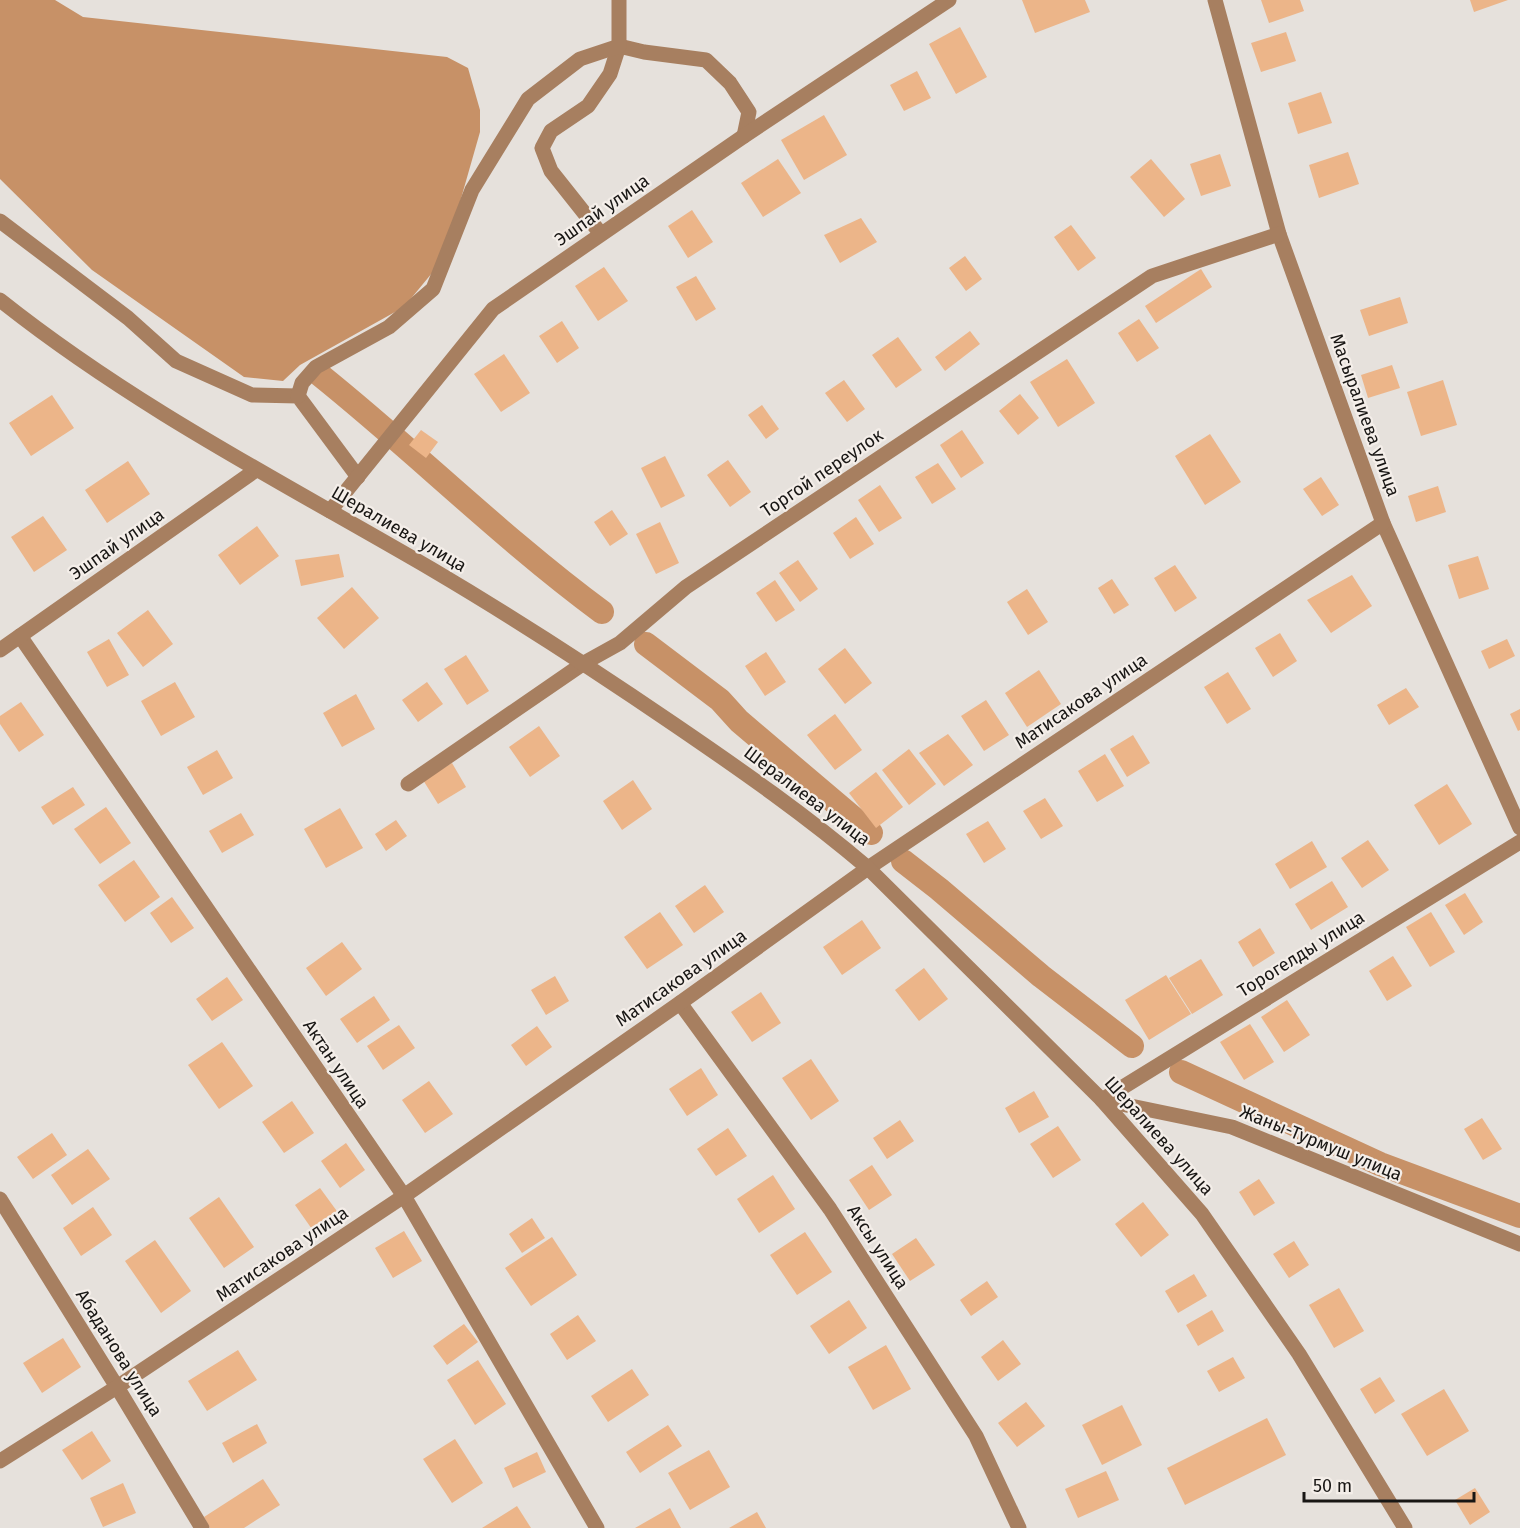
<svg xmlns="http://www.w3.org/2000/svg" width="1520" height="1528" viewBox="0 0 1520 1528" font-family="'Fira Sans',sans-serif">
<rect width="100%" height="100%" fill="#e6e1dc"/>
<polygon fill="#c79167" points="0,0 55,0 83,17 447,57 468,68 480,110 480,132 452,230 432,273 404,307 300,365 283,381 244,377 92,270 0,179"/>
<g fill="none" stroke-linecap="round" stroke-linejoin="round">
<g stroke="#c79167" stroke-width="24">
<path d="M320,375C416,452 503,539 602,612"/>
<polyline points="646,644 720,700 739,721 871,833"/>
<polyline points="903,861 939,889 1041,976 1132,1046"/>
<polyline points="1181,1072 1380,1164 1520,1216"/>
</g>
</g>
<g fill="#ecb589">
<polygon points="1022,0 1085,0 1090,12 1035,33"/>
<polygon points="1261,0 1300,0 1304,11 1269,23"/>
<polygon points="1470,0 1508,0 1474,12"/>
<polygon points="960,27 987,77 956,94 929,44"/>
<polygon points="1286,32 1296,61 1261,72 1251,43"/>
<polygon points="917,71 931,98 904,111 890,85"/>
<polygon points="1321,92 1332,123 1298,134 1288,103"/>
<polygon points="824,115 847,155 804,180 781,140"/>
<polygon points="1348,152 1359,184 1319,198 1309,165"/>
<polygon points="1220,154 1231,186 1201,196 1190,164"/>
<polygon points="778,159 801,193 763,217 741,183"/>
<polygon points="1151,159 1185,199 1164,217 1130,177"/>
<polygon points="692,210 713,242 688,258 668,226"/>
<polygon points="861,218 877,242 840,263 824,235"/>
<polygon points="1071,225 1096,258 1078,271 1054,237"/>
<polygon points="965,256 982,279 966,291 949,268"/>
<polygon points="604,267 628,301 598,321 575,286"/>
<polygon points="1201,269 1212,287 1156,323 1145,306"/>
<polygon points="696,276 716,309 696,321 676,287"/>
<polygon points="1400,297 1408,323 1369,336 1360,310"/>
<polygon points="1139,319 1159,348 1137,362 1118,333"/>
<polygon points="562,321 579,348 557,363 539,336"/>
<polygon points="970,331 980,344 945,371 935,357"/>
<polygon points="898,337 922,370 896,388 872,355"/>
<polygon points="504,354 530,393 501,412 474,374"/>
<polygon points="1067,359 1095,403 1058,427 1030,382"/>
<polygon points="1392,365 1400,388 1368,398 1361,375"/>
<polygon points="844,380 865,409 847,422 825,393"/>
<polygon points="1443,380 1457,425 1421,436 1407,392"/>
<polygon points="1020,394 1039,418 1018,435 999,411"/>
<polygon points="52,395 74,428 31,456 9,423"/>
<polygon points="762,405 779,429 766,439 748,415"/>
<polygon points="421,430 438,442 426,458 409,445"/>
<polygon points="962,430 984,463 961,478 940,445"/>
<polygon points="1210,434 1241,482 1205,505 1175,456"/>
<polygon points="665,456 685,496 661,508 641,468"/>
<polygon points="728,460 751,492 730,507 707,475"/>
<polygon points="128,461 150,494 107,523 85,490"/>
<polygon points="938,463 956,489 932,504 915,477"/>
<polygon points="1321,477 1339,505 1322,516 1303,489"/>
<polygon points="880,485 902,518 879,532 858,500"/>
<polygon points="1438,486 1446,512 1416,522 1408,496"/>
<polygon points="612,510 628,534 610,546 594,522"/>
<polygon points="43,516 67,550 34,572 11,537"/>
<polygon points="856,517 874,544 850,559 833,533"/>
<polygon points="660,522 679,563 656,574 636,534"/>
<polygon points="257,526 279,556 240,585 218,555"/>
<polygon points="339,554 344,577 301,586 295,560"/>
<polygon points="1478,556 1489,589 1459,599 1448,565"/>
<polygon points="798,560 818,589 800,602 779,573"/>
<polygon points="1175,565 1197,598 1175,612 1154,578"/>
<polygon points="1352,575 1372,606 1331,633 1307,600"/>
<polygon points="1112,579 1129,605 1114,614 1098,588"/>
<polygon points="775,580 795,610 776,622 756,593"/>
<polygon points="352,587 379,618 344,649 317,618"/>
<polygon points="1027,589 1048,622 1028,635 1007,602"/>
<polygon points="148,610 173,644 143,667 117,633"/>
<polygon points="1280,633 1297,661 1273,677 1255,648"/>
<polygon points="109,639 129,675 107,687 87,652"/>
<polygon points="1507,639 1515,656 1489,669 1481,651"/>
<polygon points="845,648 872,683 845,704 818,669"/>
<polygon points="766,652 786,682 765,696 745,666"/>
<polygon points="466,655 489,691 467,705 444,669"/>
<polygon points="1039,670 1061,704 1027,727 1005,693"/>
<polygon points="1228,672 1251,709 1227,724 1204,687"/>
<polygon points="175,682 195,717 161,736 141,701"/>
<polygon points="427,682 443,704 418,722 402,700"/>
<polygon points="1406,688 1419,707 1389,725 1377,705"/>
<polygon points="356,694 375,729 342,747 323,713"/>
<polygon points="986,700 1009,735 984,751 961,716"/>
<polygon points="21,702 44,735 19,752 0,724 0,716"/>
<polygon points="1520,709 1520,730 1518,731 1510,714"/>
<polygon points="835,714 862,750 835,770 807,735"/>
<polygon points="539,726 560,756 530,777 509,747"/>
<polygon points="948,734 973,765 944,786 919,753"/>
<polygon points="1133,735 1150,763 1127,777 1110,749"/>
<polygon points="909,749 936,784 909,805 882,770"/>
<polygon points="217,750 233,778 203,795 187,767"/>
<polygon points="1105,754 1124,786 1097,802 1078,771"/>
<polygon points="452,763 466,787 438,804 423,780"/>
<polygon points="876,772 903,807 876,828 849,793"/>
<polygon points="633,780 652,809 622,830 603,801"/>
<polygon points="1447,784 1472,824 1439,845 1414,805"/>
<polygon points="73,787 85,805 53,825 41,807"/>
<polygon points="1045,798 1063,826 1041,839 1023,811"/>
<polygon points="106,807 131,843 100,864 74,829"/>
<polygon points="340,808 363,848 326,868 304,829"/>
<polygon points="241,813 254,835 222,853 209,831"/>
<polygon points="396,820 407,836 386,851 375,834"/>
<polygon points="988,821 1006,849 984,863 966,834"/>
<polygon points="1368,840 1389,870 1362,888 1341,858"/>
<polygon points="1312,841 1327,867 1290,889 1275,864"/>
<polygon points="134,860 160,897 125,922 98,885"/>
<polygon points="1332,881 1348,907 1311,930 1295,904"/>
<polygon points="705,885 724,912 694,933 675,906"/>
<polygon points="1465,893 1483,922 1464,935 1445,905"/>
<polygon points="172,897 194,928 171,943 150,913"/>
<polygon points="660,912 683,945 647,969 624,937"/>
<polygon points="1431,912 1455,952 1430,967 1406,927"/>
<polygon points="862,920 881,948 842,975 823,947"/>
<polygon points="1260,928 1275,953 1253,967 1238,942"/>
<polygon points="342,942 362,969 326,996 306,968"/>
<polygon points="1393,956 1412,986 1387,1001 1369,971"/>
<polygon points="1201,959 1223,995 1192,1014 1169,978"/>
<polygon points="924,968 948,999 919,1021 895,990"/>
<polygon points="1166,975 1191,1014 1149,1040 1125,1000"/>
<polygon points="555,976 569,1001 546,1015 531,990"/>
<polygon points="227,977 243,1000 212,1021 196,999"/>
<polygon points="761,992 781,1023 752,1042 731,1012"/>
<polygon points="374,996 390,1020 357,1043 340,1019"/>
<polygon points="1287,1000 1310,1035 1284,1052 1261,1017"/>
<polygon points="1250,1024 1274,1062 1244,1080 1220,1042"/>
<polygon points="399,1025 415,1048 383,1070 367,1046"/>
<polygon points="537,1026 552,1047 526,1066 511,1045"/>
<polygon points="222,1042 253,1086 219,1109 188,1065"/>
<polygon points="811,1059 839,1101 811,1120 782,1078"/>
<polygon points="701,1068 718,1095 687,1116 669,1089"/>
<polygon points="429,1081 453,1114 425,1133 402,1100"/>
<polygon points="1034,1091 1049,1117 1019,1133 1005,1108"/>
<polygon points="292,1101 314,1133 284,1153 262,1122"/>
<polygon points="1482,1118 1502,1149 1483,1160 1464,1129"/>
<polygon points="900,1120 914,1141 887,1159 873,1138"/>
<polygon points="1058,1126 1081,1160 1053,1178 1030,1144"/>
<polygon points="728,1128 747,1156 716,1176 697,1149"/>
<polygon points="52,1133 67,1155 33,1179 17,1157"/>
<polygon points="346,1143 365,1170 340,1188 321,1161"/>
<polygon points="88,1149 110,1179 72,1205 51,1175"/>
<polygon points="872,1165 892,1195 869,1210 849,1180"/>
<polygon points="773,1175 795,1209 759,1233 737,1199"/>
<polygon points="1259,1179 1275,1203 1254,1216 1239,1192"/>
<polygon points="320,1188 339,1214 314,1232 295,1205"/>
<polygon points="219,1197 254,1247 224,1268 189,1218"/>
<polygon points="1143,1202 1169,1235 1141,1257 1115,1224"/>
<polygon points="93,1207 112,1235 81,1256 63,1228"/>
<polygon points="532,1218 545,1238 522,1253 509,1234"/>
<polygon points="404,1231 422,1261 393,1278 375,1248"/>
<polygon points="805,1232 832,1272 797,1295 770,1255"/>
<polygon points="552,1237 577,1275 531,1306 505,1268"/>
<polygon points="916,1238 935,1265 910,1281 892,1254"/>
<polygon points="155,1240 191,1291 161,1313 125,1261"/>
<polygon points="1294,1241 1309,1265 1289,1278 1273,1254"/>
<polygon points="1194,1274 1207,1296 1178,1313 1165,1291"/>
<polygon points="987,1281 998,1297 971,1316 960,1300"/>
<polygon points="1339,1288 1364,1331 1334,1348 1309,1305"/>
<polygon points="849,1300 867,1328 829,1354 810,1326"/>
<polygon points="1212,1310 1224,1331 1198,1346 1186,1325"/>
<polygon points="578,1315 596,1341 567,1360 550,1334"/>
<polygon points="464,1324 478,1342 447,1365 433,1346"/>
<polygon points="63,1338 81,1367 42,1393 23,1363"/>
<polygon points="1003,1340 1021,1364 998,1381 981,1357"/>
<polygon points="886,1345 911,1389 873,1410 848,1367"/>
<polygon points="238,1350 257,1380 207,1411 188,1381"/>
<polygon points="1233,1357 1245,1378 1219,1392 1207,1371"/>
<polygon points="478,1360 506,1404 475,1425 447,1380"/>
<polygon points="632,1369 649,1395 608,1422 591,1396"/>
<polygon points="1380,1377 1395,1401 1375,1414 1360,1389"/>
<polygon points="1444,1389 1469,1431 1427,1456 1401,1414"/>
<polygon points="1026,1402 1045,1426 1017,1447 998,1423"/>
<polygon points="1122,1405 1142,1445 1102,1465 1082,1425"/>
<polygon points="1267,1418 1286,1455 1185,1505 1167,1468"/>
<polygon points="257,1424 267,1443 233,1463 222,1443"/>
<polygon points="668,1425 682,1446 640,1473 626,1452"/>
<polygon points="92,1431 111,1461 82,1480 62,1450"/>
<polygon points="455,1439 483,1483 452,1503 423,1459"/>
<polygon points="709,1450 730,1487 690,1510 668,1473"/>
<polygon points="537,1452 546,1472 513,1488 504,1468"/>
<polygon points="1106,1471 1119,1500 1078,1518 1065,1489"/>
<polygon points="263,1479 280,1505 244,1528 210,1528 204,1517"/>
<polygon points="123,1483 136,1513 103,1527 90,1498"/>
<polygon points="1475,1488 1490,1512 1470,1525 1455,1500"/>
<polygon points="517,1506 531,1528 482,1528"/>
<polygon points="670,1508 681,1528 635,1528"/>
<polygon points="757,1512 766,1528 729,1528"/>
</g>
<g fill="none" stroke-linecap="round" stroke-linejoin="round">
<g stroke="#a77f60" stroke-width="15">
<polyline points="1215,0 1279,234 1383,523 1520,828"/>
<polyline points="0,221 128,318 176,361 252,395 298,396 358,477"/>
<polyline points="601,234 551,171 542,148 551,131 588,106 610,74 619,46 644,52 706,60 730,83 749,112 744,136"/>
<polyline points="298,396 302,383 316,367 389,327 433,289 472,190 528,99 580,59 619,46 619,0"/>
<polyline points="330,511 493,309 744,136 949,0"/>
<polyline points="20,636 404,1196 597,1528"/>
<polyline points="0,650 256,470"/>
<polyline points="408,784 584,663 620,643 686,587 1152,276 1279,234"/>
<polyline points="680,1003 830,1209 976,1436 1019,1528"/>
<polyline points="1102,1100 1520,842"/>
<polyline points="1102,1100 1232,1127 1520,1244"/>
<polyline points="0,1199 117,1387 202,1528"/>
<polyline points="0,1461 117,1387 404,1196 680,1003 868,868 1383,523"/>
</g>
<path stroke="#a77f60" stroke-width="15" d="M0,300C136,408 284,483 433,570C516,619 596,671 675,725C741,770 807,816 868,868L1102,1100L1202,1214L1299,1354L1405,1528"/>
</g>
<g text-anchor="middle" stroke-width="4.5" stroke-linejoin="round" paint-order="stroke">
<g font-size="18" fill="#181614" stroke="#f4eee9">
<text transform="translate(602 210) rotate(-35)" y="6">Эшпай улица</text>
<text transform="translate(1365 415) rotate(70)" y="6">Масыралиева улица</text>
<text transform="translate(822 473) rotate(-34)" y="6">Торгой переулок</text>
<text transform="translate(399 529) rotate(30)" y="6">Шералиева улица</text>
<text transform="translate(117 544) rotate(-35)" y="6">Эшпай улица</text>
<text transform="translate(1081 701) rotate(-34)" y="6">Матисакова улица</text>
<text transform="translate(807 796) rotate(37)" y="6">Шералиева улица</text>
<text transform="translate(1301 954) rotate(-32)" y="6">Торогелды улица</text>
<text transform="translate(681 978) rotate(-35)" y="6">Матисакова улица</text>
<text transform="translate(336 1064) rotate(56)" y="6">Актан улица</text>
<text transform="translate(1159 1136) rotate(48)" y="6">Шералиева улица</text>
<text transform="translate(1321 1143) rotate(22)" y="6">Жаны-Турмуш улица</text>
<text transform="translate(878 1247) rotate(57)" y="6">Аксы улица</text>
<text transform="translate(282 1254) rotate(-34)" y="6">Матисакова улица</text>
<text transform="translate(119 1353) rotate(58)" y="6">Абаданова улица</text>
</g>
</g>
<path d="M1304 1492v9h170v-9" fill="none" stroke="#181614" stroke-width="3"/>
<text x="1313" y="1492" font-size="18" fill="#181614" stroke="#f4eee9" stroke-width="4.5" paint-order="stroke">50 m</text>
</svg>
